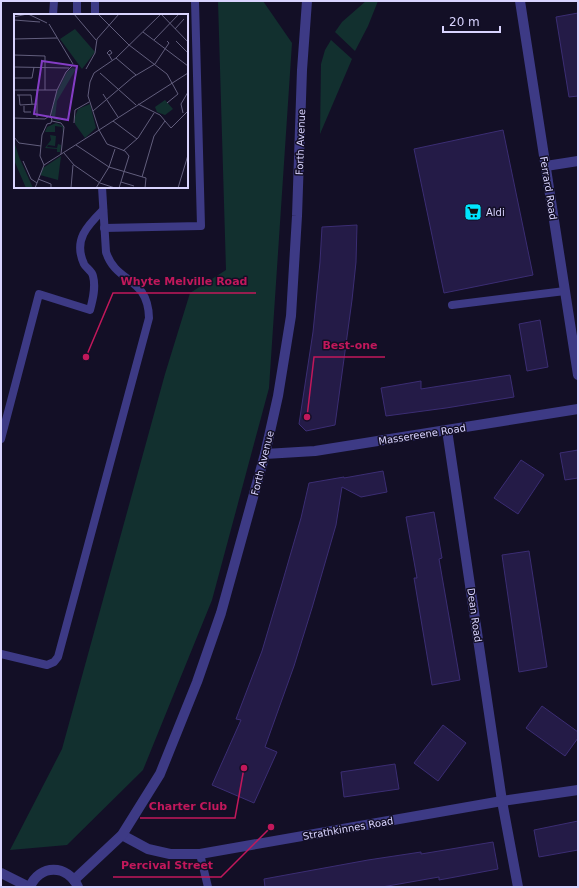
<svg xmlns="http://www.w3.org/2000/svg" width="579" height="888" viewBox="0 0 579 888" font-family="'DejaVu Sans',sans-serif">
<rect width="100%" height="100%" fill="#130f26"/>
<g fill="#12302f">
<polygon points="218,1 263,1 292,43 269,388 212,600 143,770 67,845 10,850 62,749 165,374 190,293 226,270"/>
<polygon points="366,1 378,1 368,26 355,51 335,32 342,22"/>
<polygon points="331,40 352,59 320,134 321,64 325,50"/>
</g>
<g fill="#241b47" stroke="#3b2d73">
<polygon points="578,13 578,96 569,97 556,17"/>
<polygon points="503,130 533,275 444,293 414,149"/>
<polygon points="357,225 356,262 352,300 335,425 306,431 299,424 313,332 320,262 322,227"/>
<polygon points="540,320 548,367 527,371 519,324"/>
<polygon points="510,375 514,397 446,408 386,416 381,388 421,381 421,389"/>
<polygon points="578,450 578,478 565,480 560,453"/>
<polygon points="521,460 544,475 518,514 494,498"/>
<polygon points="383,471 387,492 361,497 342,487 336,525 312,608 294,666 265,747 277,752 254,803 212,785 241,720 236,719 262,651 281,587 301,518 309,483 344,477 344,478"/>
<polygon points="434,512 442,558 439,559 460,680 432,685 414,578 417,578 406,517"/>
<polygon points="529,551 547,667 519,672 502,555"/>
<polygon points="542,706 578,732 578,738 565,756 526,728"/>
<polygon points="443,725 466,743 438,781 414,763"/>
<polygon points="395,764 399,789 344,797 341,772"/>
<polygon points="578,821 578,850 539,857 534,830"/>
<polygon points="493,842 498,869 439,880 439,877 382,887 265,887 264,879 368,860 421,852 421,854"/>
</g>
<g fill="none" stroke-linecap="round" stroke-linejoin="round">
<g stroke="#3d3a85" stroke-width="8">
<polyline points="77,1 77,13 78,15"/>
<polyline points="53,15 54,1"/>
<polyline points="95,15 95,1"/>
<polyline points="104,228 201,226 195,1"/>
<polyline points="452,305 565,291"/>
<path d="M1,439L39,294L90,310C93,299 96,287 93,276C92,271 86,268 84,264C73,240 87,226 103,210"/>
<path d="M1,654L47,665L54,662L58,657L149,318C148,276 116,284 106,252L102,187"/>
<polyline points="200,854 208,887"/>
</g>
<g stroke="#3d3a85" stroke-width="10">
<polyline points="520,1 578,375"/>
<polyline points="546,166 578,161"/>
<polyline points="447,430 502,801 518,887"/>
<polyline points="265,454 315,451 578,409"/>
<polyline points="122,835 148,849 170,854 200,854 502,801 578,790"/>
</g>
<g stroke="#3d3a85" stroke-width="10">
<polyline points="1,873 29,887"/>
<polyline points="74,880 122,835 160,774 197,682 221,613 265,454 278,396 291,316 297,216 302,70 307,1"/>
<path d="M30,887C39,864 68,864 78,887"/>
</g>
</g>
<defs>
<g id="supermarket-square" transform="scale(0.9)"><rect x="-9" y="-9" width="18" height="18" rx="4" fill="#00e5ff" stroke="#130f26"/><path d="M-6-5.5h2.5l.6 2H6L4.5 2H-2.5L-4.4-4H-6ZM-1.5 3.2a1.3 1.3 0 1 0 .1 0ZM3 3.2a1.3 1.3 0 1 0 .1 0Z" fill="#111"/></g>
</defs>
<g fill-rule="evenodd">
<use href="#supermarket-square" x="473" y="212"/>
</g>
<g text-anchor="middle" stroke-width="3" stroke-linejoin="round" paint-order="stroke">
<g font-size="10" fill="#d9d4ff" stroke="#130f26">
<text transform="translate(300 142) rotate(-88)" y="4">Forth Avenue</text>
<text transform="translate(549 188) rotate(81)" y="4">Ferrard Road</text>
<text transform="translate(422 434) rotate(-9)" y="4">Massereene Road</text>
<text transform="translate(262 463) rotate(-76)" y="4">Forth Avenue</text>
<text transform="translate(475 615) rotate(82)" y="4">Dean Road</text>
<text transform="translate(348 828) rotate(-10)" y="4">Strathkinnes Road</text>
</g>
<g font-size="10" fill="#d9d4ff" stroke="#130f26" text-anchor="start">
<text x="486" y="216">Aldi</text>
</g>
</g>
<g transform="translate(14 14)">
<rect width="174" height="174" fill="#130f26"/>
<path d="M61,15L81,38L68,55L46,25ZM58,54L62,55L43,87L41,104L47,107H44L40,105L37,100L42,80L53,58ZM151,86L159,95L151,101L140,97L143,98L141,93ZM76,90L82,114L71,124L61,110V103L64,95ZM42,109L49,112L48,119V113L41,112V118H31L33,113ZM36,121L42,122L41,132L34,131L33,133L43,134L44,130L47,131L46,138H43V135L31,134L37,126ZM0,127L5,143L19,174H12L0,146ZM47,142L44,166L26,161L29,154Z" fill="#12302f"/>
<path fill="none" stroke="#625e7d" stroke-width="1" d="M14,0L33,9M60,0L82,26M84,0L115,31L153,60L164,80L153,89M147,0L174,28M0,3L13,0M0,6L26,8M35,10L59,50M161,15L170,5M129,18L174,52M0,25L43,24M140,26L165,0M162,27L174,39M0,41L31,42V76M95,41L98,39L96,36L93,39L95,41L98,46M102,44L122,61M0,53L55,54M72,55L81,39L83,25L105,0M86,59L122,91M0,64H18L20,53M0,76H43M89,80L104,103M3,81H17L18,90M5,81L6,91L23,90M124,90L146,101L157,114L174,97M10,92V98H17M79,97L119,63L141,50L155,29L153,27M169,99L167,90L174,78M23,103V76M36,103L43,76L52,58L58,52M0,104L31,105M31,105L35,102L38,105L37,109L33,110M38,107L47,109L50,113L47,140M99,107L123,125M60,109L61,96L75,88M0,123L5,129L27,132M62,131L95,153L132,164L131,174M109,137L124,124L140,99M50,139L60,151L86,169L101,174M9,147L17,165L23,169M30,151L26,142L28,121L33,110M128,163L140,122L151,107M24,165L37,170V174M107,168L120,172M21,174L30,151L85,116L74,82L76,68L80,59L102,44L147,0M57,174L59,151M82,174L95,153L101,135M105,174L115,142L111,137L93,130L85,116L174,59M164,174L174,141"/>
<path fill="#843dc5" fill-opacity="0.15" stroke="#843dc5" stroke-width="2" d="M28,47L63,52L54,106L20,100Z"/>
<rect width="174" height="174" fill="none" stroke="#d9d4ff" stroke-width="2"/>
</g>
<path fill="none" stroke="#c2185b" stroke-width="1.5" d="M86 357L113 293H256M307 417L314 357H385M244 768L235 818H140M271 827L221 877H113"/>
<g fill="#c2185b" stroke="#130f26" stroke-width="1.5">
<circle cx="86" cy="357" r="4"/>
<circle cx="307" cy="417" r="4"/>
<circle cx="244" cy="768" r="4"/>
<circle cx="271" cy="827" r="4"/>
</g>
<g font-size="11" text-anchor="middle" font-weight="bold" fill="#c2185b" stroke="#130f26" stroke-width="3" stroke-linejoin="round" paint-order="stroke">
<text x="184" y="285">Whyte Melville Road</text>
<text x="350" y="349">Best-one</text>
<text x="188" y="810">Charter Club</text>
<text x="167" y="869">Percival Street</text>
</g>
<rect width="579" height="888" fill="none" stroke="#d9d4ff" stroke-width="4"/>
<path d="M443 26v6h57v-6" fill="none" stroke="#d9d4ff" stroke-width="2"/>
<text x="449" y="26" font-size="12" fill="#d9d4ff" stroke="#130f26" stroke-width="3" paint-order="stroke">20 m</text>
</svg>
